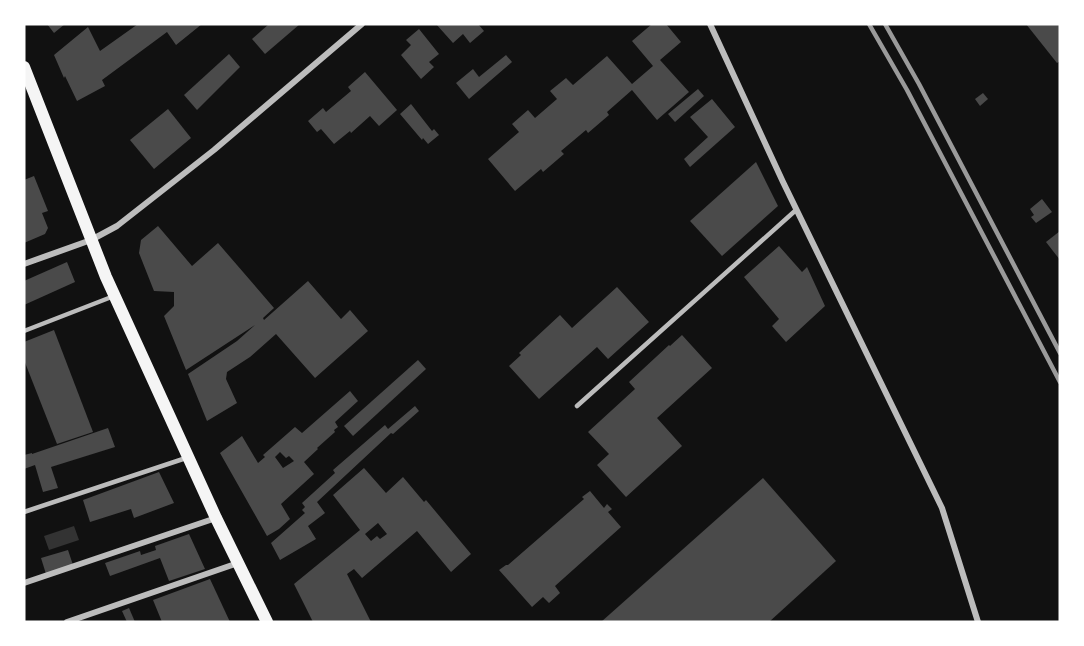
<svg xmlns="http://www.w3.org/2000/svg" width="1084" height="646" viewBox="0 0 1084 646" font-family="Montserrat,sans-serif">
<rect width="100%" height="100%" fill="#111"/>
<polygon fill="#333" points="74,526 79,540 49,550 44,536"/>
<g fill="#4a4a4a" fill-rule="evenodd">
<polygon points="47,24 65,24 54,33"/>
<polygon points="138,24 202,24 176,45 167,32 102,80 105,86 77,101 65,76 64,78 54,55 88,27 100,51"/>
<polygon points="269,24 300,24 265,54 252,39"/>
<polygon points="436,24 478,24 484,31 470,43 463,34 453,43"/>
<polygon points="652,24 666,24 681,42 660,60 689,92 657,120 632,90 607,112 609,115 588,133 586,130 561,151 564,154 543,172 541,169 515,191 488,159 519,132 512,124 528,110 535,118 557,99 550,91 566,78 573,85 607,56 632,84 653,66 632,41"/>
<polygon points="1026,24 1060,24 1060,61 1057,63"/>
<polygon points="419,29 439,54 429,62 434,67 421,79 401,55 411,45 406,40"/>
<polygon points="229,54 240,67 197,110 184,95"/>
<polygon points="506,55 512,62 469,99 456,83 473,69 479,77"/>
<polygon points="365,72 397,110 379,126 370,116 351,133 350,131 334,144 321,129 317,132 308,121 323,108 326,112 351,91 348,87"/>
<polygon points="698,89 704,96 675,122 668,114"/>
<polygon points="983,93 988,99 980,106 975,99"/>
<polygon points="712,99 735,127 690,167 684,159 708,137 690,117"/>
<polygon points="411,104 432,131 434,129 439,135 428,144 423,138 422,140 400,114"/>
<polygon points="168,109 191,138 154,169 130,140"/>
<polygon points="756,162 778,206 722,256 690,221"/>
<polygon points="34,176 48,211 42,213 48,228 45,234 24,243 24,180"/>
<polygon points="1042,199 1052,212 1036,223 1031,217 1034,215 1030,209"/>
<polygon points="158,226 192,266 218,243 274,308 263,318 264,320 308,281 341,319 350,310 368,331 315,378 276,334 250,357 227,372 226,379 237,403 207,421 188,374 237,341 255,325 186,370 164,316 174,306 174,292 154,291 139,253 141,240"/>
<polygon points="1060,231 1060,260 1046,242"/>
<polygon points="779,246 802,272 807,267 825,306 786,342 772,326 779,319 744,277"/>
<polygon points="67,262 75,282 24,305 24,281"/>
<polygon points="617,287 649,322 608,359 597,347 539,399 509,366 521,355 519,353 560,315 572,328"/>
<polygon points="54,330 93,432 57,444 24,360 24,342"/>
<polygon points="682,335 712,368 657,418 682,446 626,497 597,465 609,454 588,432 635,389 629,382 669,345 670,346"/>
<polygon points="418,360 426,369 353,436 344,426"/>
<path d="M350,391L358,401L335,422L338,427L334,430L335,432L317,448L318,449L304,462L314,474L281,504L290,519L279,529L267,536L220,453L242,436L258,463L265,457L263,455L295,427L302,433ZM280,452L286,458L289,456L294,461L283,468L275,457Z"/>
<polygon points="415,406 419,411 393,434 391,433 317,502 325,513 308,526 316,539 280,560 271,543 305,513 302,510 305,507 302,503 335,473 333,470 385,425 388,429"/>
<polygon points="108,428 115,447 51,467 58,488 43,492 35,465 24,469 24,455 32,453 32,454"/>
<path d="M364,468L386,493L403,477L424,502L426,500L471,554L451,572L417,531L362,578L354,569L347,574L371,622H313L294,584L360,530L333,495ZM378,523L387,534L380,539L377,536L371,541L365,534Z"/>
<polygon points="159,472 174,503 134,518 131,509 90,522 83,500"/>
<polygon points="763,478 836,561 769,622 601,622"/>
<polygon points="590,491 604,508 607,504 612,509 608,512 621,527 555,586 560,593 549,603 543,597 532,607 499,570 506,565 508,565 584,499 582,497"/>
<polygon points="189,534 205,569 169,581 160,558 110,576 105,563 140,551 141,555 156,550 155,546"/>
<polygon points="68,550 73,565 46,574 41,558"/>
<polygon points="210,579 230,622 162,622 153,600"/>
<polygon points="129,608 135,622 127,622 122,611"/>
</g>
<g fill="none" stroke-linecap="round" stroke-linejoin="round">
<g stroke="#bcbcbc" stroke-width="4.5">
<polyline points="24,331 114,296"/>
<polyline points="577,406 796,210"/>
<polyline points="24,512 186,458"/>
</g>
<g stroke="#bcbcbc" stroke-width="6">
<polyline points="710,24 783,182 942,508 978,622"/>
<polyline points="24,264 91,240 117,226 214,150 362,24"/>
<polyline points="24,583 216,518"/>
<polyline points="67,622 238,563"/>
</g>
<polyline stroke="#f5f5f5" stroke-width="12" points="24,67 106,277 216,518 267,622"/>
<g stroke="#9a9a9a" stroke-width="4.5">
<polyline points="869,24 907,90 1060,382"/>
<polyline points="885,24 919,84 1060,353"/>
</g>
</g>
<rect width="1084" height="646" fill="none" stroke="#ffffff" stroke-width="51"/>
</svg>
